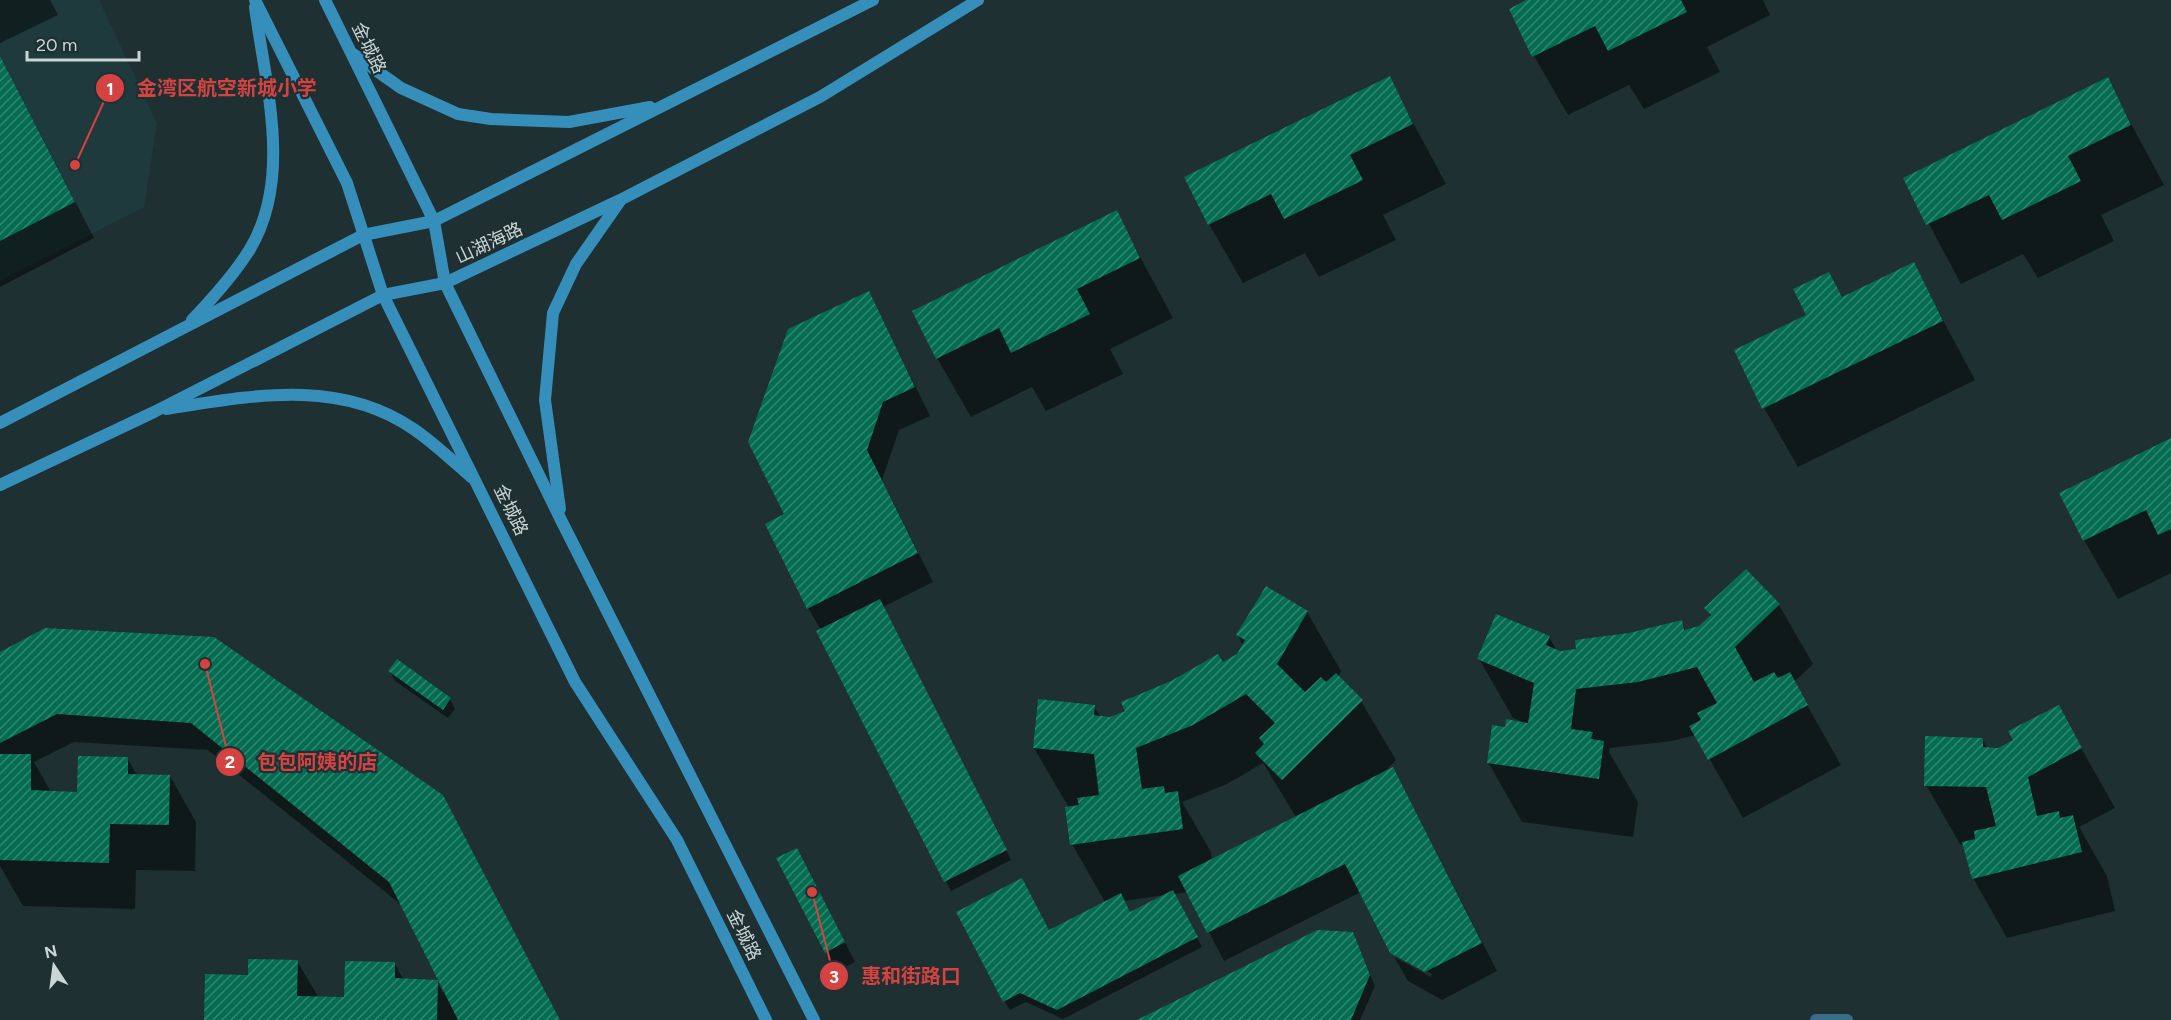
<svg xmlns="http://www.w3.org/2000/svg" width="2171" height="1020" viewBox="0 0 2171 1020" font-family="Figtree,'Noto Sans SC',sans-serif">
<defs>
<pattern id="building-hatch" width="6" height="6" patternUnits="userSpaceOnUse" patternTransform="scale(1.5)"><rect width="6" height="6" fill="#046c50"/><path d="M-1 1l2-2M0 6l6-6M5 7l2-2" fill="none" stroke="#338771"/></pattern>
</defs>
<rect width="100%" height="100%" fill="#1e3031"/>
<polygon fill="#1f3a3c" points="0,0 99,0 157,123 144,207 0,281"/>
<g fill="#0007" fill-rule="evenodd">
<polygon points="0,0 50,0 58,15 0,43"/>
<polygon points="1530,0 1763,0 1770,15 1707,47 1720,72 1644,109 1629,85 1568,115 1534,56"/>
<polygon points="0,56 94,238 0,287"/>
<polygon points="1389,78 1446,184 1383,215 1396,240 1319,277 1305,253 1243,283 1209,224"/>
<polygon points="2107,79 2164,185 2101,215 2114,241 2038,278 2023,254 1961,284 1905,179"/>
<polygon points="1116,212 1173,318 1110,349 1123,374 1046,411 1032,387 971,417 937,358"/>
<polygon points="1913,264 1975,380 1798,467 1764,408 1736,351"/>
<polygon points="869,292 930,416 899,430 882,480 933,582 883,607 1011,860 951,891 818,631 821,630 808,608 786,515"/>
<polygon points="2171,440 2171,573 2118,599 2084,540"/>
<polygon points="1746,571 1779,605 1813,664 1794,682 1841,765 1743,818 1696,735 1672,741 1610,748 1609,752 1638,802 1633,837 1522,822 1488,762 1507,729 1523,722 1513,718 1479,659 1549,637 1557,651 1578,651 1681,622 1686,631 1700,628 1711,617 1706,608"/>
<path d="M1307,612L1341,671L1338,677L1361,701L1396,760L1382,774L1408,797L1497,971L1442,1000L1408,981L1394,957L1431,977L1432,974L1391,951L1361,892L1224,961L1188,892L1174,894L1202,947L1063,1019L1026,1002L1010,1010L1004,1001L1049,932L1105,902L1072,844L1069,808L1034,748L1094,707L1101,717L1110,718L1222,664L1238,655L1243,646L1238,635ZM1263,763L1296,817L1212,860L1211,852L1182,802L1227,784ZM1164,895L1130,913L1124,901Z"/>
<polygon points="0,653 442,796 560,1020 205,1020 249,976 297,961 319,998 345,999 395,964 404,980 437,982 443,993 445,991 404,907 208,750 74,742 34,762 51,792 79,793 127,758 137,775 170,776 196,822 195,871 136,870 135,909 23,906 0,866"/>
<polygon points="390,671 450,699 455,709 448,718 395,681"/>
<polygon points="2058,707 2115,808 2079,827 2107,876 2115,911 2007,938 1973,878 1965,845 1960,844 1926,785 1982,739 1988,749 1999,750 2015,741"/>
<polygon points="807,869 855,962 837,971 826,952"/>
<polygon points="1352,933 1375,986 1360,1020 1140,1020"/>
</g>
<g fill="url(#building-hatch)">
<polygon points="1526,0 1681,0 1687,12 1608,51 1595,26 1532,57 1509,9"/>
<polygon points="0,56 75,202 0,241"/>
<polygon points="1390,76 1413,124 1350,155 1363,180 1284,219 1271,194 1208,225 1184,177"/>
<polygon points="2108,77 2131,125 2068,156 2081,181 2002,220 1989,195 1926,225 1903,178"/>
<polygon points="1117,210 1140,258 1077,289 1090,314 1011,353 999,328 936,359 912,311"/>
<polygon points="1914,262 1943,321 1762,409 1734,350 1806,315 1793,289 1829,272 1842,297"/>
<polygon points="869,291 915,387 883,402 867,450 918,553 807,609 765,524 784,514 748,442 788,329"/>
<polygon points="2171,438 2171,529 2158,535 2146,510 2083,541 2059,493"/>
<polygon points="1746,569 1780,604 1735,647 1754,682 1774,672 1778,678 1790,672 1808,705 1708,760 1689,726 1701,720 1697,713 1717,703 1697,667 1638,682 1576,689 1571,729 1593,732 1591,739 1604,741 1599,779 1487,763 1492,725 1505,727 1506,719 1528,723 1534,683 1477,659 1496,614 1550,636 1546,645 1560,651 1576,649 1575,640 1629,633 1682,620 1684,630 1699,626 1711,615 1704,608"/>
<polygon points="1266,586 1308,611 1277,664 1305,692 1321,677 1326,682 1336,673 1363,700 1282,780 1255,753 1264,744 1259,738 1275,723 1246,694 1193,725 1136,748 1142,789 1164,786 1165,793 1178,791 1183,829 1070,845 1065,807 1079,805 1077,798 1099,795 1094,754 1033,748 1038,699 1095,705 1094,715 1110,717 1125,711 1121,702 1171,681 1218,654 1223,662 1237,654 1245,640 1236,635"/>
<polygon points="880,599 1007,850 944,882 816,631"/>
<polygon points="45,628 214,637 443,795 560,1020 458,1020 389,882 191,723 57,714 0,743 0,652"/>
<polygon points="397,659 451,698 443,710 388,671"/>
<polygon points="2059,705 2082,748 2028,777 2037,816 2059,811 2060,818 2073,815 2082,852 1972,879 1962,842 1975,839 1974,831 1996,826 1986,787 1924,786 1925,736 1983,738 1983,747 1998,748 2013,740 2008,731"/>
<polygon points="0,754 31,754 31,790 77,792 78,756 128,757 128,774 170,775 169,825 110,824 109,863 0,860"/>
<polygon points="1393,767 1482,943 1425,972 1390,953 1345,864 1207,933 1178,876"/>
<polygon points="797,848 845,942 825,953 776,858"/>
<polygon points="1022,878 1049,930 1121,893 1130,912 1173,890 1198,937 1057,1010 1020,993 1003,1002 956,912"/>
<polygon points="1317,930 1353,932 1370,975 1351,1020 1137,1020"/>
<polygon points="248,959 298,960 297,996 344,997 345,961 395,962 395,978 438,980 437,1020 204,1020 205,974 248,975"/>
</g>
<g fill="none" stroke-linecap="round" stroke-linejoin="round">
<polyline stroke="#396c87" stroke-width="12" points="1816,1020 1847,1020"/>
<g stroke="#368fbb" stroke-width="12">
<polyline points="255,0 347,183 383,295 575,682 677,840 766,1020"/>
<polyline points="325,0 434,221 445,283 561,520 814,1020"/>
<polyline points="353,54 401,88 458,114 491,119 569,122 650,107"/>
<path d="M192,320C213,298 234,275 250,249C293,177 265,84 255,7"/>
<path d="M166,409C250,396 340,377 415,430C435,444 453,461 471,477"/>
<polyline points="0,423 363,235 434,221 873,0"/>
<polyline points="0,485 154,412 383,295 445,283 620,200 820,97 978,0"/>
<polyline points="560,509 545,400 553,313 576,264 620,201"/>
</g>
</g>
<g text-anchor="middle" stroke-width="4.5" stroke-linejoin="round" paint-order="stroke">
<g font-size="18" fill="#cad5d6" stroke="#1e3031">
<text transform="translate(369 48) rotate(64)" y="6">金城路</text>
<text transform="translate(489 243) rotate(-25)" y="6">山湖海路</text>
<text transform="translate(511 510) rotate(64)" y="6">金城路</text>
<text transform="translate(744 935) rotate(64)" y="6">金城路</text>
</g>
</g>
<path fill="none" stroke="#d44242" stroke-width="2" d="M75 165L110 88M205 664L230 762M812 892L834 976"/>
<g fill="#d44242" stroke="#1e3031" stroke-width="2">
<circle cx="75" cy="165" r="6"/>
<circle cx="205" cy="664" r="6"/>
<circle cx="812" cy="892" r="6"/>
<circle cx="110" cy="88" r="15"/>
<circle cx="230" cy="762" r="15"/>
<circle cx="834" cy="976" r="15"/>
</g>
<g font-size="18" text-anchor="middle" font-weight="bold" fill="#fff">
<text x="110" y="95">1</text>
<text x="230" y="768">2</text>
<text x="834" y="983">3</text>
</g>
<g font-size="20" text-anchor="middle" font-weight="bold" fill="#d44242" stroke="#1e3031" stroke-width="4.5" stroke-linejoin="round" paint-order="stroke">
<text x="227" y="95">金湾区航空新城小学</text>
<text x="317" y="769">包包阿姨的店</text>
<text x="911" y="983">惠和街路口</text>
</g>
<g transform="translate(54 966) rotate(347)" stroke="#1e3031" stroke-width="4.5" paint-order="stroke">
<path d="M0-4.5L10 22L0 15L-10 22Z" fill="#cad5d6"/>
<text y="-9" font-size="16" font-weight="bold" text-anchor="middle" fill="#cad5d6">N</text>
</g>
<path d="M27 51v9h112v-9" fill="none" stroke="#cad5d6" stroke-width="3"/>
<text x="36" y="51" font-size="18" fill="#cad5d6" stroke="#1e3031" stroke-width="4.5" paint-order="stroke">20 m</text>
</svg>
